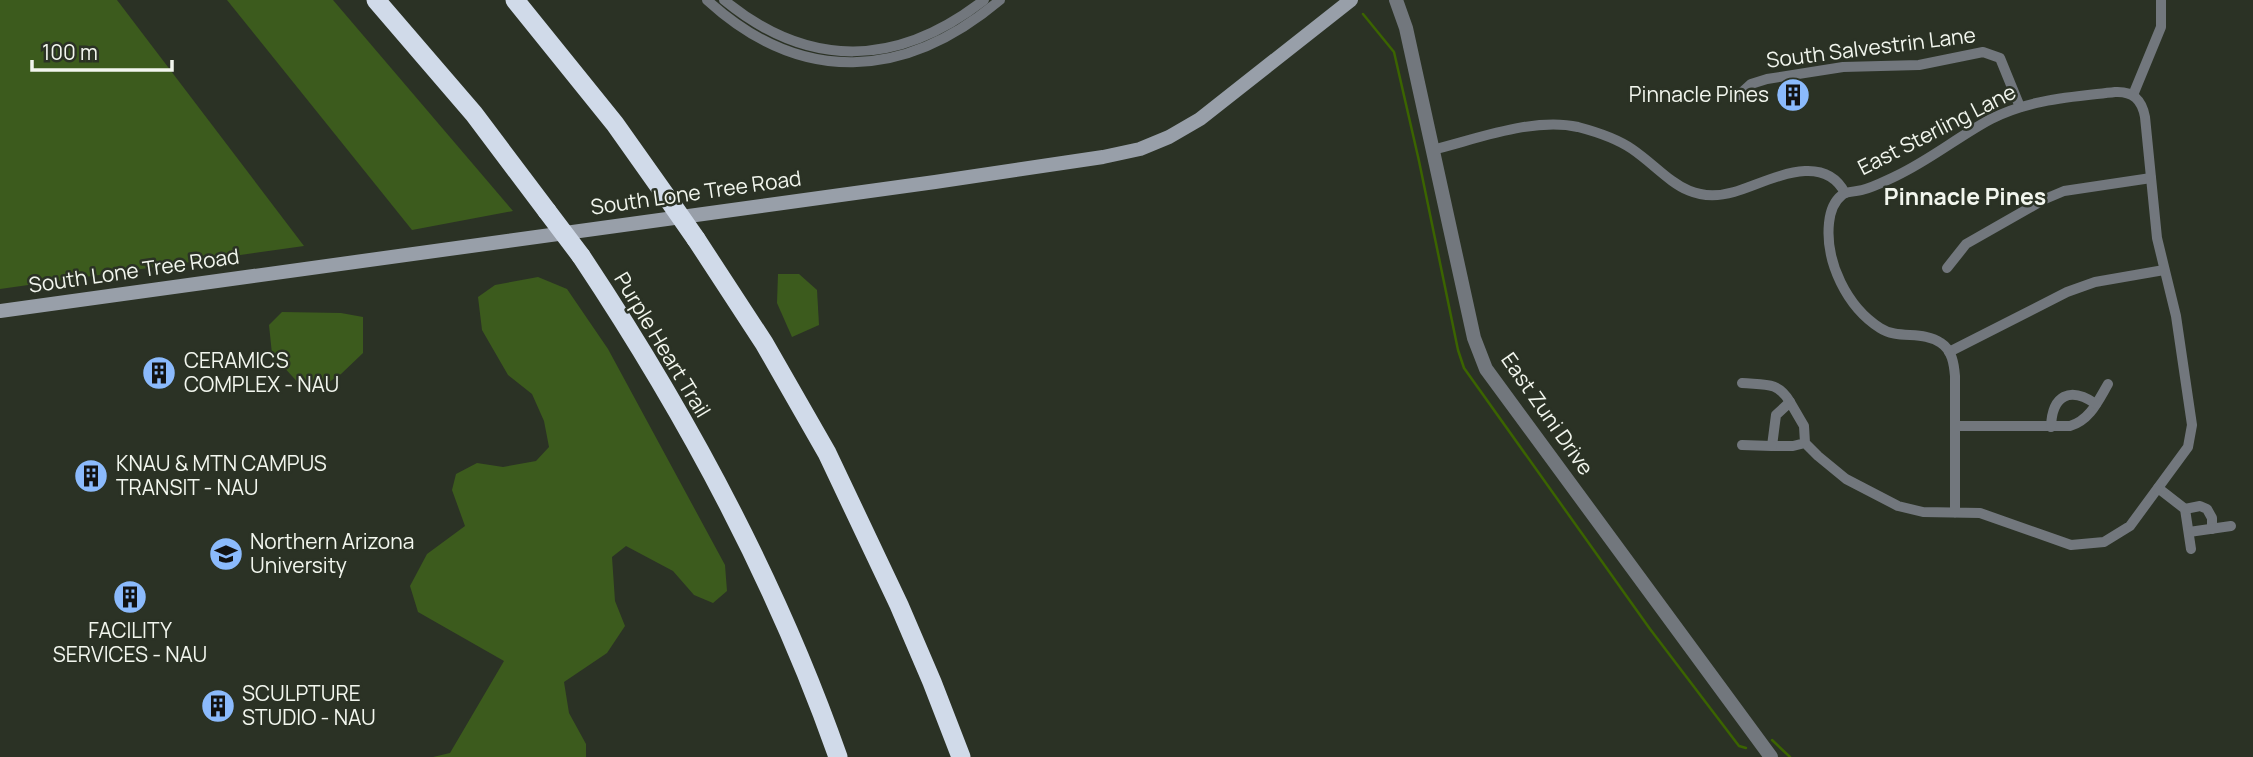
<svg xmlns="http://www.w3.org/2000/svg" width="2253" height="757" viewBox="0 0 2253 757" font-family="Manrope,sans-serif">
<rect width="100%" height="100%" fill="#2b3225"/>
<g fill="#3c5b1d">
<polygon points="0,0 117,0 304,246 0,289"/>
<polygon points="227,0 333,0 513,211 412,230"/>
<polygon points="778,274 799,274 817,290 819,325 792,337 777,303"/>
<polygon points="538,277 567,289 608,349 725,565 727,591 713,603 694,595 673,571 626,546 612,557 615,601 625,626 607,653 564,682 569,713 586,744 586,757 433,757 450,753 504,661 418,612 410,586 427,554 465,526 452,490 456,474 477,463 503,467 536,461 549,447 544,421 532,394 508,375 482,330 478,297 495,285"/>
<polygon points="282,312 341,313 363,317 363,353 341,374 323,386 302,387 272,354 269,325"/>
</g>
<g fill="none" stroke-linecap="round" stroke-linejoin="round">
<g stroke="#3b6400" stroke-width="2.5">
<polyline points="1363,14 1394,52 1419,161 1458,350 1464,368 1650,629 1739,746 1746,748"/>
<polyline points="1772,740 1790,757"/>
</g>
<g stroke="#72777d" stroke-width="10">
<path d="M707,0C801,86 905,80 1000,0"/>
<path d="M724,0C809,70 898,67 984,0"/>
<polyline points="1739,95 1751,84 1767,79 1843,67 1919,65 1983,52 2000,58 2020,107"/>
<polyline points="2133,95 2161,27 2161,0"/>
<path d="M1432,150C1477,139 1533,117 1578,127C1597,132 1616,138 1632,149C1667,173 1685,206 1734,192C1766,183 1822,149 1845,193"/>
<polyline points="1947,268 1966,244 2045,199 2064,191 2151,178"/>
<polyline points="1949,352 2067,292 2095,282 2164,270"/>
<path d="M1742,383C1764,385 1778,381 1790,402"/>
<path d="M1955,426H2070C2090,420 2098,401 2108,384"/>
<path d="M2051,427C2052,395 2070,386 2096,404"/>
<path d="M1805,443L1793,446H1772L1776,415L1790,402L1804,426L1805,443L1818,456L1846,479L1898,506L1923,512L1980,513L2071,545L2104,542L2130,526L2188,447L2192,425L2176,316L2157,238L2145,117C2142,100 2133,91 2115,92C2073,97 2030,99 1991,119C1959,136 1930,160 1896,176C1885,181 1874,187 1862,190C1855,192 1847,191 1842,195C1833,202 1830,213 1829,223C1825,262 1847,307 1880,328C1898,340 1923,330 1941,343C1952,350 1954,364 1955,376V513"/>
<polyline points="1742,445 1772,446"/>
<polyline points="2158,488 2185,509 2191,549"/>
<polyline points="2185,509 2200,506 2207,509 2212,518 2212,529"/>
<polyline points="2189,532 2231,526"/>
</g>
<polyline stroke="#72777d" stroke-width="14" points="1396,0 1406,28 1474,338 1486,369 1771,757"/>
<polyline stroke="#989fa9" stroke-width="14" points="0,311 935,182 1103,157 1140,149 1169,137 1200,119 1351,0"/>
<g stroke="#d0dae9" stroke-width="19">
<polyline points="376,0 474,114 547,211"/>
<polyline points="515,0 615,124 666,196"/>
<polyline points="696,239 764,343 827,453 899,605 932,682 961,757"/>
<path d="M581,256C685,412 776,580 838,757"/>
</g>
<g stroke="#d0dae9" stroke-width="19">
<polyline points="666,196 696,239"/>
<polyline points="547,211 581,256"/>
</g>
</g>
<defs>
<g id="building-disc" transform="scale(1.75)"><circle r="9.5" fill="#8bbafc" stroke="#2b3225"/><path d="M-4-6H4V6H1V3H-1V6H-4ZM-2.5-4.3h1.7v1.8h-1.7ZM.8-4.3h1.7v1.8H.8ZM-2.5-1h1.7V.8h-1.7ZM.8-1h1.7V.8H.8Z" fill="#111"/></g>
<g id="university-disc" transform="scale(1.75)"><circle r="9.5" fill="#8bbafc" stroke="#2b3225"/><path d="M0-5L7-2L0 1L-7-2ZM-4 1L0 2.5L4 1V4Q0 6-4 4Z" fill="#111"/></g>
</defs>
<g fill-rule="evenodd">
<use href="#building-disc" x="1793" y="95"/>
<use href="#building-disc" x="159" y="373"/>
<use href="#building-disc" x="91" y="476"/>
<use href="#university-disc" x="226" y="554"/>
<use href="#building-disc" x="130" y="597"/>
<use href="#building-disc" x="218" y="706"/>
</g>
<g text-anchor="middle" stroke-width="5" stroke-linejoin="round" paint-order="stroke">
<g font-size="21" fill="#f2f6ee" stroke="#2b3225">
<text transform="translate(1871 48) rotate(-7)" y="7">South Salvestrin Lane</text>
<text transform="translate(1937 130) rotate(-27)" y="7">East Sterling Lane</text>
<text transform="translate(696 193) rotate(-8)" y="7">South Lone Tree Road</text>
<text transform="translate(134 271) rotate(-8)" y="7">South Lone Tree Road</text>
<text transform="translate(662 345) rotate(59)" y="7">Purple Heart Trail</text>
<text transform="translate(1547 414) rotate(55)" y="7">East Zuni Drive</text>
</g>
<g font-size="21" fill="#f2f6ee" stroke="#2b3225" text-anchor="start">
<text x="1769" y="102" text-anchor="end">Pinnacle Pines</text>
<text x="184" y="368">CERAMICS<tspan x="184" dy="24">COMPLEX - NAU</tspan></text>
<text x="116" y="471">KNAU &amp; MTN CAMPUS<tspan x="116" dy="24">TRANSIT - NAU</tspan></text>
<text x="250" y="549">Northern Arizona<tspan x="250" dy="24">University</tspan></text>
<text x="130" y="638" text-anchor="middle">FACILITY<tspan x="130" dy="24">SERVICES - NAU</tspan></text>
<text x="242" y="701">SCULPTURE<tspan x="242" dy="24">STUDIO - NAU</tspan></text>
</g>
<g font-size="23" font-weight="bold" fill="#f2f6ee" stroke="#2b3225">
<text x="1965" y="205">Pinnacle Pines</text>
</g>
</g>
<path d="M32 60v10h140v-10" fill="none" stroke="#f2f6ee" stroke-width="3.5"/>
<text x="42" y="60" font-size="21" fill="#f2f6ee" stroke="#2b3225" stroke-width="5" paint-order="stroke">100 m</text>
</svg>
